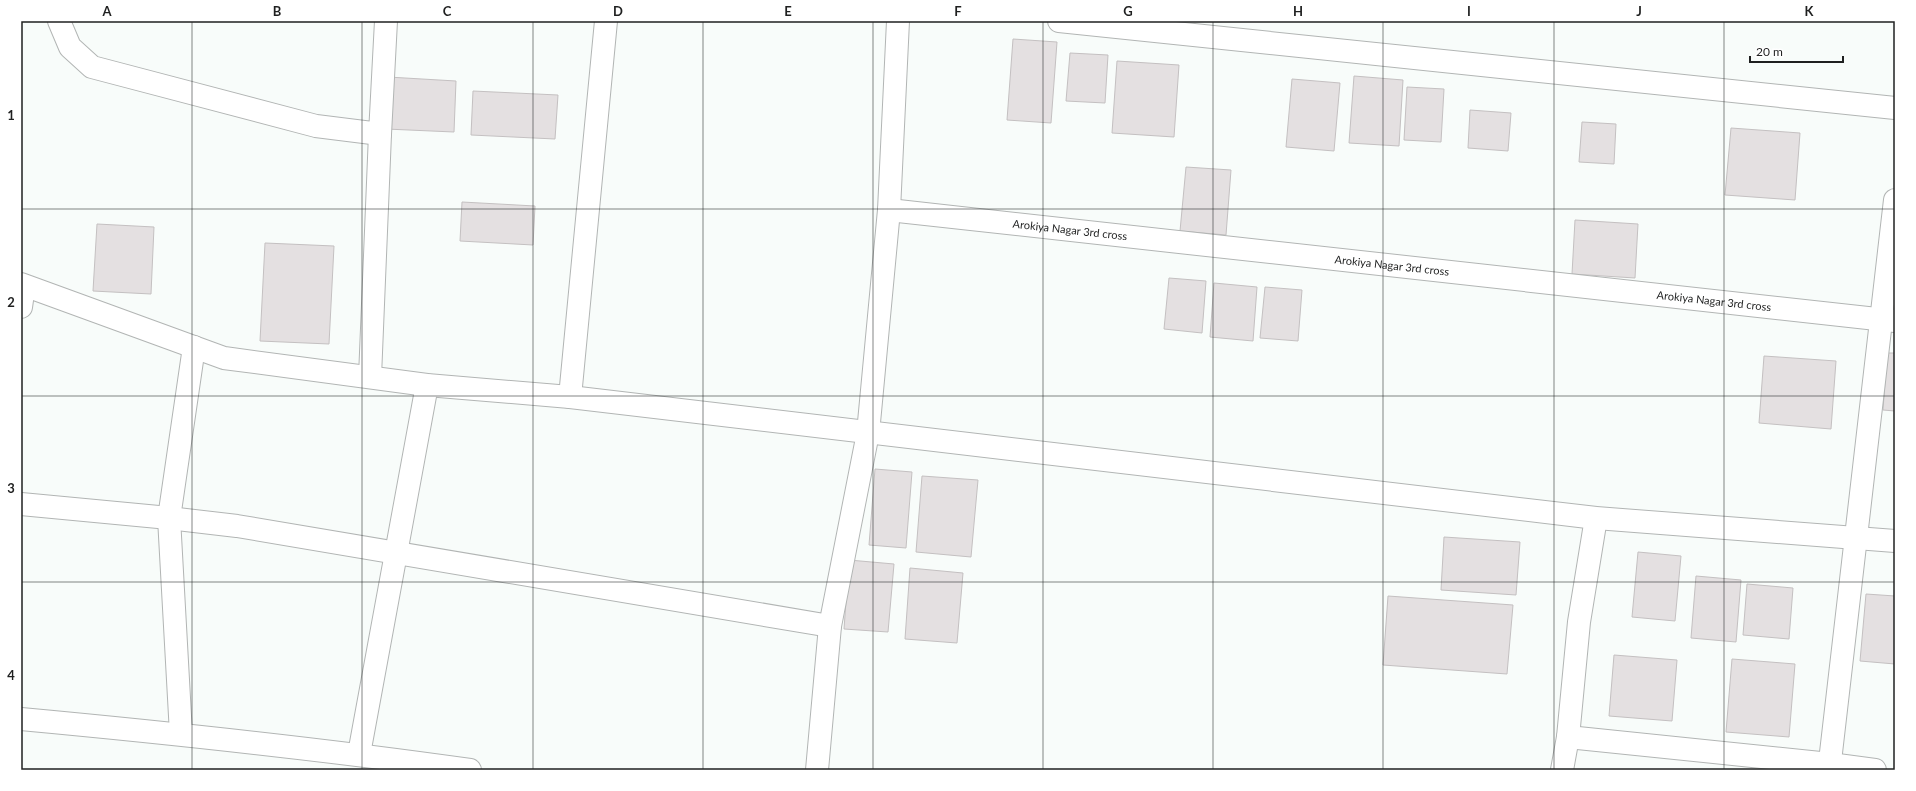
<svg xmlns="http://www.w3.org/2000/svg" width="1916" height="791" viewBox="0 0 1916 791" font-family="Lato,sans-serif">
<rect width="100%" height="100%" fill="#f8fcfa"/>
<g fill="#e4e0e1" stroke="#c4c0c1">
<polygon points="1013,39 1057,42 1051,123 1007,120"/>
<polygon points="1070,53 1108,55 1105,103 1066,101"/>
<polygon points="1117,61 1179,65 1174,137 1112,133"/>
<polygon points="1354,76 1403,80 1399,146 1349,143"/>
<polygon points="388,77 456,81 454,132 386,129"/>
<polygon points="1292,79 1340,83 1334,151 1286,147"/>
<polygon points="1407,87 1444,89 1441,142 1404,140"/>
<polygon points="473,91 558,95 555,139 471,135"/>
<polygon points="1470,110 1511,113 1508,151 1468,148"/>
<polygon points="1582,122 1616,124 1614,164 1579,162"/>
<polygon points="1731,128 1800,133 1795,200 1725,195"/>
<polygon points="1186,167 1231,170 1226,235 1180,231"/>
<polygon points="462,202 535,206 533,245 460,241"/>
<polygon points="1575,220 1638,224 1635,278 1572,274"/>
<polygon points="97,224 154,227 151,294 93,291"/>
<polygon points="265,243 334,246 329,344 260,341"/>
<polygon points="1169,278 1206,281 1202,333 1164,329"/>
<polygon points="1214,283 1257,287 1253,341 1210,337"/>
<polygon points="1265,287 1302,290 1298,341 1260,338"/>
<polygon points="1887,353 1895,353 1895,411 1883,410"/>
<polygon points="1764,356 1836,361 1831,429 1759,423"/>
<polygon points="875,469 912,472 906,548 869,545"/>
<polygon points="922,476 978,480 971,557 916,552"/>
<polygon points="1444,537 1520,542 1516,595 1441,590"/>
<polygon points="1638,552 1681,556 1675,621 1632,617"/>
<polygon points="849,560 894,564 888,632 844,629"/>
<polygon points="910,568 963,573 957,643 905,639"/>
<polygon points="1696,576 1741,580 1736,642 1691,638"/>
<polygon points="1747,584 1793,588 1789,639 1743,635"/>
<polygon points="1866,594 1895,596 1895,664 1860,661"/>
<polygon points="1388,596 1513,605 1507,674 1383,665"/>
<polygon points="1614,655 1677,660 1672,721 1609,716"/>
<polygon points="1732,659 1795,664 1789,737 1726,732"/>
</g>
<g fill="none" stroke-linecap="round" stroke-linejoin="round">
<g stroke="#b2b5b4" stroke-width="24">
<g id="minor">
<polyline points="59,21 70,47 92,67 316,126 380,134 386,21"/>
<polyline points="1059,21 1895,108"/>
<path id="s1" d="M889,210L1895,321"/>
<polyline points="21,284 224,358 427,385 570,397 1596,518 1895,541"/>
<polyline points="21,307 24,286"/>
<polyline points="370,377 380,134"/>
<polyline points="570,397 606,21"/>
<polyline points="21,504 169,518 237,526 830,626"/>
<path d="M21,719C171,733 321,749 470,770"/>
<polyline points="181,734 169,518 194,347"/>
<polyline points="1568,737 1830,764 1875,770"/>
<polyline points="359,754 427,385"/>
<polyline points="817,770 830,626 868,433 889,210 898,21"/>
<polyline points="1562,770 1568,737 1579,622 1596,518"/>
<polyline points="1829,770 1895,200"/>
</g>
</g>
<use href="#minor" stroke="#fff" stroke-width="22"/>
</g>
<path fill="none" stroke="#1f2020" stroke-width="1" stroke-opacity="0.55" d="M192,21V770M362,21V770M533,21V770M703,21V770M873,21V770M1043,21V770M1213,21V770M1383,21V770M1554,21V770M1724,21V770M21,209H1895M21,396H1895M21,582H1895"/>
<g text-anchor="middle" stroke-width="3" stroke-linejoin="round" paint-order="stroke">
<g font-size="11" fill="#1f2020" stroke="#fff">
<text dy="4" stroke="none"><textPath href="#s1" startOffset="182">Arokiya Nagar 3rd cross</textPath></text>
<text dy="4" stroke="none"><textPath href="#s1" startOffset="506">Arokiya Nagar 3rd cross</textPath></text>
<text dy="4" stroke="none"><textPath href="#s1" startOffset="830">Arokiya Nagar 3rd cross</textPath></text>
</g>
</g>
<rect width="1916" height="791" fill="none" stroke="#ffffff" stroke-width="44"/>
<path d="M1750 56v6h93v-6" fill="none" stroke="#1f2020" stroke-width="2"/>
<text x="1756" y="56" font-size="12" fill="#1f2020" stroke="#ffffff" stroke-width="3" paint-order="stroke">20 m</text>
<rect x="22" y="22" width="1872" height="747" fill="none" stroke="#1f2020" stroke-width="1.5"/>
<g font-size="13" text-anchor="middle" font-weight="bold" fill="#1f2020">
<text x="107" y="16">A</text>
<text x="277" y="16">B</text>
<text x="447" y="16">C</text>
<text x="618" y="16">D</text>
<text x="788" y="16">E</text>
<text x="958" y="16">F</text>
<text x="1128" y="16">G</text>
<text x="1298" y="16">H</text>
<text x="1469" y="16">I</text>
<text x="1639" y="16">J</text>
<text x="1809" y="16">K</text>
<text x="11" y="120">1</text>
<text x="11" y="307">2</text>
<text x="11" y="493">3</text>
<text x="11" y="680">4</text>
</g>
</svg>
